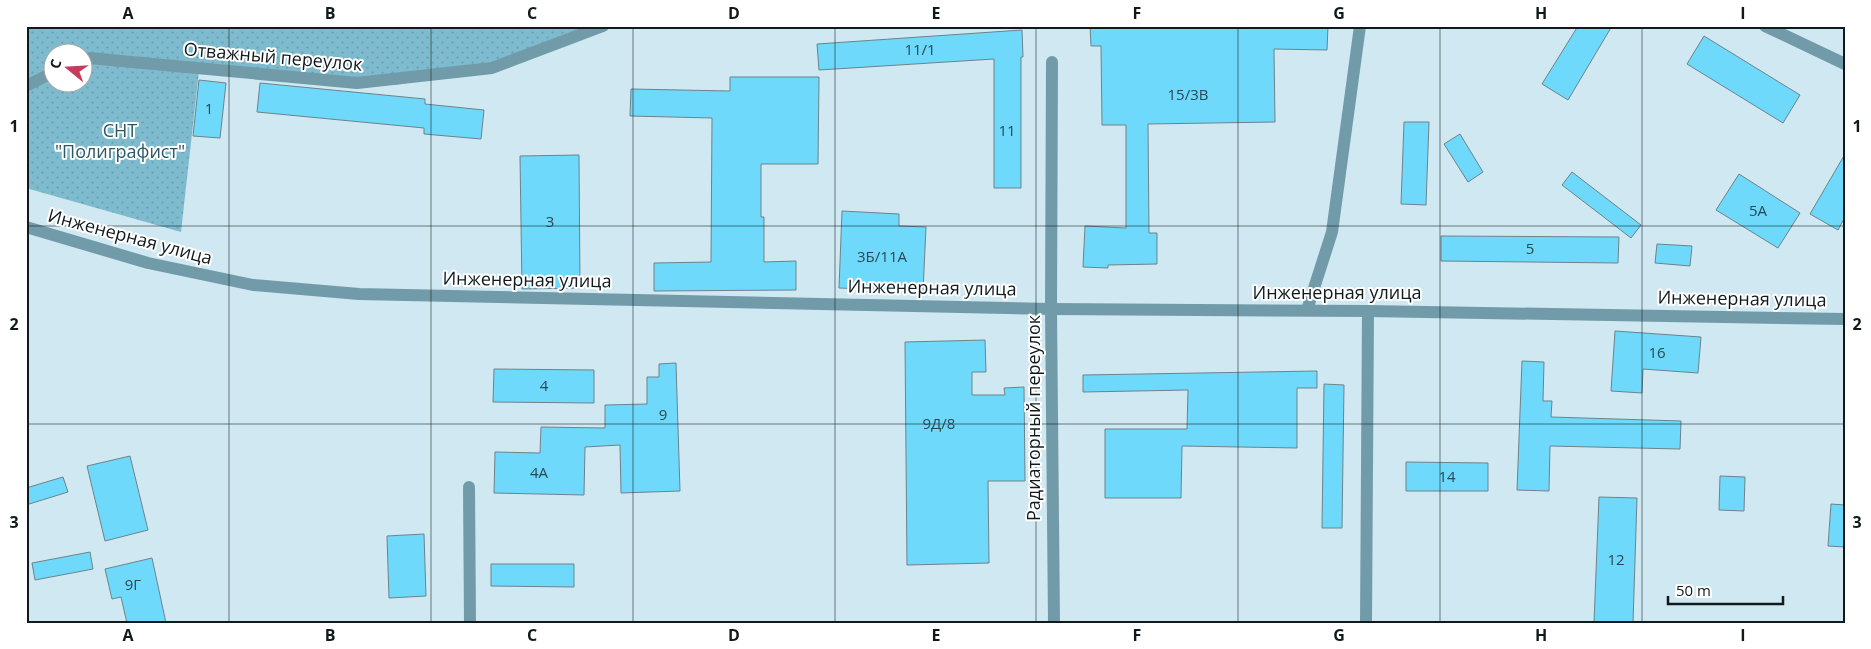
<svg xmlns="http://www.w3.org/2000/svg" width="1871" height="649" viewBox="0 0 1871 649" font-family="'Open Sans',sans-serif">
<defs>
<pattern id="park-dots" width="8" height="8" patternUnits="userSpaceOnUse" patternTransform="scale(1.25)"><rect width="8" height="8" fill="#7ebbcf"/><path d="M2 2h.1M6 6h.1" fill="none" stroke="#6ca0b1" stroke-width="1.8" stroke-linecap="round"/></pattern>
</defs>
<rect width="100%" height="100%" fill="#d0e8f1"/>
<path fill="url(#park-dots)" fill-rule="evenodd" d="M26,26H607L486,71L394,85L199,71L181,232L26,188ZM52,52H82V82H52Z"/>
<g fill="#6fd9fb" stroke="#6d838a">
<polygon points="1090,26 1328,26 1327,50 1274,49 1275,122 1148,124 1149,233 1157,233 1157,264 1108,265 1108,268 1083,267 1085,226 1126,228 1126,125 1102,125 1101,46 1091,46"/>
<polygon points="1578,26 1612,26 1568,100 1542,84"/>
<polygon points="1022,30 1023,57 1021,57 1021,188 994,188 994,59 819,70 817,44"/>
<polygon points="1704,36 1800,95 1783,123 1687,64"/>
<polygon points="730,77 819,77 818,164 761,164 761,217 764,217 764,262 796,261 796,290 654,291 654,263 711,262 712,118 630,116 631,89 730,91"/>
<polygon points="199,80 226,83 220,138 193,136"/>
<polygon points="260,83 425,99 425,104 484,110 481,139 424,134 424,128 257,112"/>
<polygon points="1404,122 1429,122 1426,205 1401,204"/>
<polygon points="1460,134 1483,172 1468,182 1444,144"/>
<polygon points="1845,154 1845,217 1838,230 1810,214"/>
<polygon points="579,155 580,288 522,289 520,156"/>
<polygon points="1572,172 1641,225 1631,238 1562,185"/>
<polygon points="1739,174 1800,213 1778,248 1716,210"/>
<polygon points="842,211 899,214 899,226 926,227 923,291 839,288"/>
<polygon points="1441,236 1619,237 1618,263 1441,261"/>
<polygon points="1657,244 1692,246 1690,266 1655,263"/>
<polygon points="1615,331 1701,337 1698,373 1643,369 1642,393 1611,391"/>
<polygon points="985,340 986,372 972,372 972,395 1005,395 1004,388 1024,387 1025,481 988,481 989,563 907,565 905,342"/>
<polygon points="1522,361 1544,362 1543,401 1552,401 1551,417 1681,421 1680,449 1550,446 1549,491 1517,490"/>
<polygon points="676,363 680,491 621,493 620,445 585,447 584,495 494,493 495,452 540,453 541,427 605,428 605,405 647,404 647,377 659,377 659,364"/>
<polygon points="494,369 594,370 594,403 493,402"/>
<polygon points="1317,371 1317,388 1297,388 1297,448 1182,446 1181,498 1105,498 1105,429 1187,429 1188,390 1083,392 1083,375"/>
<polygon points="1324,384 1344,385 1342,528 1322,528"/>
<polygon points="130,456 148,530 105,541 87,466"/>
<polygon points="1406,462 1488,463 1488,491 1406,491"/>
<polygon points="1720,476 1745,477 1744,511 1719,510"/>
<polygon points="63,477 68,492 26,505 26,488"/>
<polygon points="1599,497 1637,498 1633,623 1594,623"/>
<polygon points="1831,504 1845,505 1845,547 1828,546"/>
<polygon points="424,534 426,596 389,598 387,536"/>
<polygon points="90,552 93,569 35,580 32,563"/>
<polygon points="152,558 166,623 127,623 121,597 112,599 105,569"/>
<polygon points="491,564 574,564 574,587 491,586"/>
</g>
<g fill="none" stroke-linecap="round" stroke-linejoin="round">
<g stroke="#729ba9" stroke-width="12">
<polyline points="1765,26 1845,64"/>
<polyline points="82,60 89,58 357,83 492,68 603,26"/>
<polyline points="1052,62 1051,309 1054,623"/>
<polyline points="26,86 52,73"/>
<polyline points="26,227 148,263 253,285 359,294 1051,309 1368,311 1845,319"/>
<polyline points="1307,310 1332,232 1360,26"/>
<polyline points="469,487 470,623"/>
<polyline points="1366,623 1368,311"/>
</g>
</g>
<path fill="none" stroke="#10191c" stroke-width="1" stroke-opacity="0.55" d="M229,26V623M431,26V623M633,26V623M835,26V623M1036,26V623M1238,26V623M1440,26V623M1642,26V623M26,226H1845M26,424H1845"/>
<g text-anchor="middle" stroke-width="4" stroke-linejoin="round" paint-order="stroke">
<g font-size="15" fill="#284954">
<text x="920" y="55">11/1</text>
<text x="1188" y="100">15/3В</text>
<text x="209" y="114">1</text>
<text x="1007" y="136">11</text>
<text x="1758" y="216">5А</text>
<text x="550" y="227">3</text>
<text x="1530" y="254">5</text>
<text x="882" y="262">3Б/11А</text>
<text x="1657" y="358">16</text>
<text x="544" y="391">4</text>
<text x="663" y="420">9</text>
<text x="939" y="429">9Д/8</text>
<text x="539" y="478">4А</text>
<text x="1447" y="482">14</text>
<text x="1616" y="565">12</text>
<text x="133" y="590">9Г</text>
</g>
<g font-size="18" fill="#10191c" stroke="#fff">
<text transform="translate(273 57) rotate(5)" y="6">Отважный переулок</text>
<text transform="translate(130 237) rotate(15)" y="6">Инженерная улица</text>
<text transform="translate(527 280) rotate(1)" y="6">Инженерная улица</text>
<text transform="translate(932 288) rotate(1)" y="6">Инженерная улица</text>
<text x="1337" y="299">Инженерная улица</text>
<text transform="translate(1742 299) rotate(1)" y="6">Инженерная улица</text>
<text transform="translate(1034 418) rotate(-90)" y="6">Радиаторный переулок</text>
</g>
<g font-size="18" fill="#2b5867" stroke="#fff">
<text x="120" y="137">СНТ<tspan x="120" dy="21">"Полиграфист"</tspan></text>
</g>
</g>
<rect width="1871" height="649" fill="none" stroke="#ffffff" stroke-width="55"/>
<g transform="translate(68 68) rotate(288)"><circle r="24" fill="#ffffff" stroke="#9fa3a4"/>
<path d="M0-4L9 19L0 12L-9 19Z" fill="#c8395b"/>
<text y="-8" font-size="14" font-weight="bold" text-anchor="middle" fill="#10191c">С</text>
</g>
<path d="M1668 596v8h115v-8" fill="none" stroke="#10191c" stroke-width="2.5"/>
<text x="1676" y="596" font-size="15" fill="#10191c" stroke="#ffffff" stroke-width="4" paint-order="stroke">50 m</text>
<rect x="28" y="28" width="1816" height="594" fill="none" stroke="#10191c" stroke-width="2"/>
<g font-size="16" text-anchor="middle" font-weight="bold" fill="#10191c">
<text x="128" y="19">A</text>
<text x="330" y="19">B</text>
<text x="532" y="19">C</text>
<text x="734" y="19">D</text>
<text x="936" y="19">E</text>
<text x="1137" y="19">F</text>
<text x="1339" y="19">G</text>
<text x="1541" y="19">H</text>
<text x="1743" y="19">I</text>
<text x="14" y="132">1</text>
<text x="1857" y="132">1</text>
<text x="14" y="330">2</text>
<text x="1857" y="330">2</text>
<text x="14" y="528">3</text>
<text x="1857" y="528">3</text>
<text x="128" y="641">A</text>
<text x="330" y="641">B</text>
<text x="532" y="641">C</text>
<text x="734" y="641">D</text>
<text x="936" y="641">E</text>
<text x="1137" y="641">F</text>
<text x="1339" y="641">G</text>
<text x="1541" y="641">H</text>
<text x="1743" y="641">I</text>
</g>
</svg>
